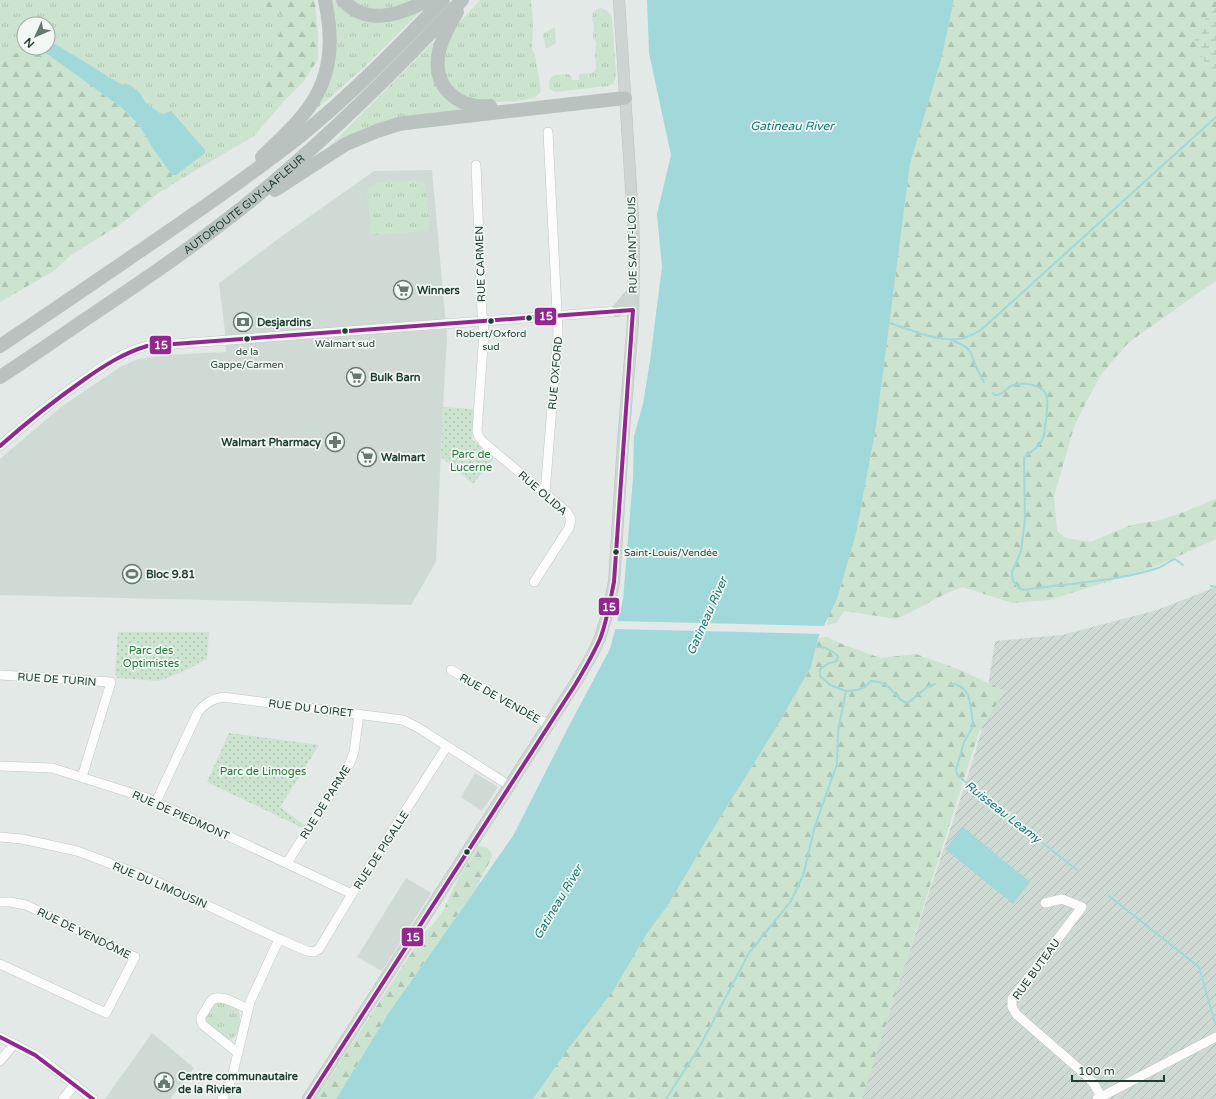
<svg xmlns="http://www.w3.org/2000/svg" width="1216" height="1099" viewBox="0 0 1216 1099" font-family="'Varela Round',sans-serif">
<defs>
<pattern id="industrial-furrows" width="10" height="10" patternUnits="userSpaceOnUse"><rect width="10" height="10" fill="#d0dad5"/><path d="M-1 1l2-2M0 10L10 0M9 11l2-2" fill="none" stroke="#b2bcb7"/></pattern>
<pattern id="grass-tufts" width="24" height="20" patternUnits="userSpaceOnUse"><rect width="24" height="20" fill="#cbe3cf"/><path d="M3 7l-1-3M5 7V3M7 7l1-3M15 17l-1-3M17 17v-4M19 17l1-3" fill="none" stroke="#aec4b2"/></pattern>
<pattern id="forest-firs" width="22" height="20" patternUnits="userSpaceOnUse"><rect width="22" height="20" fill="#cbe3cf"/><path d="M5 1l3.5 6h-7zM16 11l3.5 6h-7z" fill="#aec4b2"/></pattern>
<pattern id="wetland-marsh" width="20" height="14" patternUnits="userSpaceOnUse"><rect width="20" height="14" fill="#cbe3cf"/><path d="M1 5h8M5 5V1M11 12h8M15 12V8" fill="none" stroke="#aec4b2"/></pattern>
<pattern id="park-dots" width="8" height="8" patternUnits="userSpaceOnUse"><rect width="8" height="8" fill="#cbe3cf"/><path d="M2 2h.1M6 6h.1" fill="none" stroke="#aec4b2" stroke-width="1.8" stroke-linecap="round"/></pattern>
</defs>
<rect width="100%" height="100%" fill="#e3e9e6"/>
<g fill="#d0dad5">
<polygon points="432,170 447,337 443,407 436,562 411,605 0,595 0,459 61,407 120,367 138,359 165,355 226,352 225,332 219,283 282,236 374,171"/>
<polygon points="475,773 498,787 482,811 461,797"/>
<polygon points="406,878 431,893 382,971 357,957"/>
<polygon points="152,1033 194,1068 170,1099 105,1099"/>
</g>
<polygon fill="url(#industrial-furrows)" points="1216,587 1216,1099 860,1099 966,782 981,732 995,641 1062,635 1157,610"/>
<g fill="url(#grass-tufts)">
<polygon points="0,0 260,0 267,7 279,12 283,17 278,41 271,66 255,85 274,106 284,101 254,136 225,153 171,185 172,175 176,175 164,114 160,113 146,103 140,93 122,86 57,45 48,43 48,24 24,24 24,48 25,48 0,62"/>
<polygon points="329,0 339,0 369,20 403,18 415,10 421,11 361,70 305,119 325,84"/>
<polygon points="350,0 418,0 391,10 370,9 353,2"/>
<polygon points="480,0 531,0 533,21 532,49 535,55 541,91 539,94 534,98 516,101 479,103 450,90 442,71 445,44 459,23"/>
<path d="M600,8C606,9 610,13 612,18L616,74C616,80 614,84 608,86L555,92L550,89C547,73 557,75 569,74L570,76H571L572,80H579V74L592,73L595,71L596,68L595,57L596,42L593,38L594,26L592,19L593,13L596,10Z"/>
<polygon points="555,27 556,43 546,49 543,34"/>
<polygon points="433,42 436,44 431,60 435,78 462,107 465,112 452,111 390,121 324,152"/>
<polygon points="419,180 424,182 426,190 429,226 428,231 371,235 367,189 376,183"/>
<path d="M218,1002H221L238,1010C242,1019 239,1032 233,1039H226L208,1024C207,1022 206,1021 206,1020C205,1015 214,1004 218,1002Z"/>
</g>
<g fill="url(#forest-firs)">
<polygon points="260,0 314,0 315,3 318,34 318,59 304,81 284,101 274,106 256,91 255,85 271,66 278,41 283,17 279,12 267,7"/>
<polygon points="954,0 1216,0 1216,7 1198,27 1204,61 1216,74 1216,281 1198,293 1128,343 1100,376 1075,424 1054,496 1057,531 1066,538 1090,542 1131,525 1160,520 1184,512 1216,499 1216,539 1154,567 1049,600 1013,603 962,587 943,595 897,619 844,611 836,623 827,625 829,614 837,599 856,534 876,427 910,164 941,60"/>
<polygon points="25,48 39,48 122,108 139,125 154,150 172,175 171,185 167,189 161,191 121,224 71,255 54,271 0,302 0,62"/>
<polygon points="828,637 834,641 880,658 916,654 958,669 1005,691 979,732 862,1099 533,1099 646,935 668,905 710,834 776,728 811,667 818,638"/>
<path d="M479,846C488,847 491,849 492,857L476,888L388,1014L336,1099H316L425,932L435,922L443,911L459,877Z"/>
</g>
<polygon fill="url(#wetland-marsh)" points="1216,7 1216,74 1204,61 1195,42 1198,27"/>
<g fill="url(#park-dots)">
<polygon points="443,407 473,409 472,440 494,458 473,484 441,457"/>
<polygon points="118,632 209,632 207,659 184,671 159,681 117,678 115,675"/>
<polygon points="229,733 319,745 280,807 308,828 307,830 207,782"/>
</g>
<g fill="#a1d8d9">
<polygon points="647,0 954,0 941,60 910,164 876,427 856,534 837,599 818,638 811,667 776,728 710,834 668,905 646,935 613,991 568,1049 533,1099 336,1099 388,1014 513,836 571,722 610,649 623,600 633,478 634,436 643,404 650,361 662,267 657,214 671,155 649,53"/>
<polygon points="48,43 57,45 122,85 130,85 140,93 146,103 160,113 164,114 171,111 205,150 205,153 176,175 172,175 154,150 139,125 122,108 39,48 48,48"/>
<polygon points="963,827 1030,882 1013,904 945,849"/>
</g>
<polygon fill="#e3e9e6" points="615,621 825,626 822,634 613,629"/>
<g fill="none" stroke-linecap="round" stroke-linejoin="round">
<g stroke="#a1d8d9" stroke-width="2">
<path d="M890,323C911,330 942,344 964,338C970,336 976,333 981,330L1216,117"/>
<polyline points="952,340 966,347 971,353 976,367 984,382"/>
<path d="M993,393L995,395C1002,396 1005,389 1011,386C1022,382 1043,383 1047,397C1048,403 1045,428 1044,435C1040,449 1032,449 1024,458L1025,519L1021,551L1012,572L1013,581L1019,588L1024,590C1069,583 1115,582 1158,568C1164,566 1169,561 1175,559L1183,565"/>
<polyline points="1211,586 1216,587"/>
<path d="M816,647C824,646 832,651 838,656L837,661L829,663L820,669V676L830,685L846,691L857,690L865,687L871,681C895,682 893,700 908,703L927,687L935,684"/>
<path d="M949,684C972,683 970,706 973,724L972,728L964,742L956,770L958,776L1077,870"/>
<polyline points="1109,896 1199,967 1215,1023"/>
<polyline points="666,1099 700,1046 749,953 791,901 803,876 815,826 837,764 838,731 846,691"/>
</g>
<g stroke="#c0c6c3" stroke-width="10">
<g id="minor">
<polyline points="476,165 482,312 484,332 477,431 479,437 483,442 567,512 571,519 569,528 534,582"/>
<path d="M0,446C27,422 55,399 85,379C104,365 123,352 147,346L633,310"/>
<polyline points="545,493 558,332 548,132"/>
<polyline points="451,670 549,725"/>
<polyline points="0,675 111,682 82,777"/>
<polyline points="0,766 52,768 147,798 352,894"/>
<path d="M156,802L198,712C205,703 212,699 223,697L403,720L417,727L510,786"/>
<polyline points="0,837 22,839 77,851 149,878 279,939 307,951 314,952 319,949 352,894 447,746"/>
<polyline points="287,863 350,763 354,752 359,714"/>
<polyline points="0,902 10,902 26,905 135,957 106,1013 0,964"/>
<polyline points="1045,903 1062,899 1082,907 1012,999 1012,1007 1017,1015 1086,1075 1094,1084 1101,1097"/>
<polyline points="0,1037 35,1055 48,1064 93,1099"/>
<path d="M238,1053L203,1025C199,1019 201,1016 205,1011C207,1007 209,1003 212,1000C220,993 239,1005 248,1009"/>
<polyline points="0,1061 14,1044"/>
<polyline points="63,1099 75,1084"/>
<polyline points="222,1099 227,1091 232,1077 250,1002 279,939"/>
<polyline points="1097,1099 1216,1037"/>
</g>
</g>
<g stroke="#bbc5c1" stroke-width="12">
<g id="major">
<polyline points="617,311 633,292"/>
<polyline points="308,1099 576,682 591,657 600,638 608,612 614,582 623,442 633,322 634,251 633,219 619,0"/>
</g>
</g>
<g stroke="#bbc5c1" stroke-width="14">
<g id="highway">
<path d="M343,0C367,27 401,14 428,0"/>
<path d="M457,12C449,26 440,41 438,57C434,89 460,109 490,106"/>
<path d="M262,157C276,143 291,130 303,115C332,80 334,43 325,0"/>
<polyline points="275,190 346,144 377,131 399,124 414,122 625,98"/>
<path d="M0,346C54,310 108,273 162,236C208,204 255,172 299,137C351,95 397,48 443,0"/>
<path id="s1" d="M0,377C28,359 55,340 83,321C147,278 211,235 271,184C339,127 401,65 462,0"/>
</g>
</g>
<use href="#minor" stroke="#fbfcfb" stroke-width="9"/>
<use href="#major" stroke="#cdd5d2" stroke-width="11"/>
<use href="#highway" stroke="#b9c2bf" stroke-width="13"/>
<g stroke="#f1f8f3" stroke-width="7">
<g id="bus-1">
<path d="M0,446C27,422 55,400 85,379C105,365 124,353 147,346L633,310L614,582C610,601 607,621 600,639C593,655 584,670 575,685L308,1099"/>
<polyline points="0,1037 35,1055 93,1099"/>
</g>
</g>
<use href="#bus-1" stroke="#922790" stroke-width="4"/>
</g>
<defs>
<g id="supermarket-ring" transform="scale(1)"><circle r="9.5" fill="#f1f8f3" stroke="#647970" stroke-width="1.5"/><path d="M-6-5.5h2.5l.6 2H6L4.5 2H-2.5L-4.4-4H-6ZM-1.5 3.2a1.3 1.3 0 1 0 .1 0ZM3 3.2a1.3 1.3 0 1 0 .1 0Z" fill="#647970"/></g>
<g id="bank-ring" transform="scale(1)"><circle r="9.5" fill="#f1f8f3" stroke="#647970" stroke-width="1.5"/><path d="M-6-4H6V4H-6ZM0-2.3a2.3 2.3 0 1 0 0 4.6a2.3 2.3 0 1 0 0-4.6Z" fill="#647970"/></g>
<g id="pharmacy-ring" transform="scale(1)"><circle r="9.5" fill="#f1f8f3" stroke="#647970" stroke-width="1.5"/><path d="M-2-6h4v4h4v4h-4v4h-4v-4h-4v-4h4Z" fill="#647970"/></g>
<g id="stadium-ring" transform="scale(1)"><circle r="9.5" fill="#f1f8f3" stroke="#647970" stroke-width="1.5"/><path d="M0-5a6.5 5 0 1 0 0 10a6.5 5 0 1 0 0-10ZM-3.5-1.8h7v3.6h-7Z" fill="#647970"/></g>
<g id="civic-ring" transform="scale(1)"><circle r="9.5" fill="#f1f8f3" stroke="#647970" stroke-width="1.5"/><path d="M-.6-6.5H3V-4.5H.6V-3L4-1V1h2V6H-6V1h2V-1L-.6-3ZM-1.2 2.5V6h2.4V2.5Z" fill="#647970"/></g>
</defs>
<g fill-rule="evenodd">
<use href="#supermarket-ring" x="403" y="290"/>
<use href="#bank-ring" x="243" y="322"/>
<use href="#supermarket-ring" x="356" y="377"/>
<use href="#pharmacy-ring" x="335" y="442"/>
<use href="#supermarket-ring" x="367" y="457"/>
<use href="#stadium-ring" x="132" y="574"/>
<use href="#civic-ring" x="164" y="1082"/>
</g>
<g fill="#203d31" stroke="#f1f8f3" stroke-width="1.5">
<circle cx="529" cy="318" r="3.5"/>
<circle cx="491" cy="321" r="3.5"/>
<circle cx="345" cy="331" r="3.5"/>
<circle cx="247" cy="339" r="3.5"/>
<circle cx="616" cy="552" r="3.5"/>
<circle cx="467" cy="852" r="3.5"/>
</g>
<g text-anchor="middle" stroke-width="3.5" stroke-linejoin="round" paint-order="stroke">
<g font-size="10" fill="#203d31" stroke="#f1f8f3">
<text x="491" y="337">Robert/Oxford<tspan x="491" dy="13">sud</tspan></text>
<text x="345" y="347">Walmart sud</text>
<text x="247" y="355">de la<tspan x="247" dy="13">Gappe/Carmen</tspan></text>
<text x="624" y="556" text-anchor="start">Saint-Louis/Vendée</text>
</g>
<g font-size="11" fill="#203d31" stroke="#f1f8f3">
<text dy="4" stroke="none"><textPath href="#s1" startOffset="299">AUTOROUTE GUY-LAFLEUR</textPath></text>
<text transform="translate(632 245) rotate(-91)" y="4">RUE SAINT-LOUIS</text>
<text transform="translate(480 264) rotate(-92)" y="4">RUE CARMEN</text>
<text transform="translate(555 373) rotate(-85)" y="4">RUE OXFORD</text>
<text transform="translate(543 493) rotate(41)" y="4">RUE OLIDA</text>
<text transform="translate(57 679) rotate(4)" y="4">RUE DE TURIN</text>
<text transform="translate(500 698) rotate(29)" y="4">RUE DE VENDÉE</text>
<text transform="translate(311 708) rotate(7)" y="4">RUE DU LOIRET</text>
<text transform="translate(325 802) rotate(-58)" y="4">RUE DE PARME</text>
<text transform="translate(181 815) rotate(24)" y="4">RUE DE PIEDMONT</text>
<text transform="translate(381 850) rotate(-57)" y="4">RUE DE PIGALLE</text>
<text transform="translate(160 885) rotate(23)" y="4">RUE DU LIMOUSIN</text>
<text transform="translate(84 933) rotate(26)" y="4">RUE DE VENDÔME</text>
<text transform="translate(1036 969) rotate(-54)" y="4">RUE BUTEAU</text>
</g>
<g font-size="11" font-weight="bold" fill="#203d31" stroke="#f1f8f3" text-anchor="start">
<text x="417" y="294">Winners</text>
<text x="257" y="326">Desjardins</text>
<text x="370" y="381">Bulk Barn</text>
<text x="321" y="446" text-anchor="end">Walmart Pharmacy</text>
<text x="381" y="461">Walmart</text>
<text x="146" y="578">Bloc 9.81</text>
<text x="178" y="1080">Centre communautaire<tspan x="178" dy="13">de la Riviera</tspan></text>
</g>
<g font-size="11" fill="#29753c" stroke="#f1f8f3">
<text x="471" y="458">Parc de<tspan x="471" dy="13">Lucerne</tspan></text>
<text x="151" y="654">Parc des<tspan x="151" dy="13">Optimistes</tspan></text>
<text x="263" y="775">Parc de Limoges</text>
</g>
<g font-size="12" font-style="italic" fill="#18777b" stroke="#f1f8f3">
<text x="792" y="130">Gatineau River</text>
<text transform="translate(707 616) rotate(-66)" y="4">Gatineau River</text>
<text transform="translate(1003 812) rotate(38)" y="4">Ruisseau Leamy</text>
<text transform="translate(558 902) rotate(-59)" y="4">Gatineau River</text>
</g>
</g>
<g stroke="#f1f8f3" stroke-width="1.5">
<rect x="534" y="307" width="23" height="19" rx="4" fill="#922790"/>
<rect x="149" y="335" width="23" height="20" rx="4" fill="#922790"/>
<rect x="598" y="597" width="22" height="19" rx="4" fill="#922790"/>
<rect x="401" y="927" width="23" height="20" rx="4" fill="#922790"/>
</g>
<g font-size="11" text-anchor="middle" font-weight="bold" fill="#fff">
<text x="546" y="320">15</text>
<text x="161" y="349">15</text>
<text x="609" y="611">15</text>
<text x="413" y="941">15</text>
</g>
<g transform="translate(36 36) rotate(225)"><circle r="19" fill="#f1f8f3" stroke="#9dada5"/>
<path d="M0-3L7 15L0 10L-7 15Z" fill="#647970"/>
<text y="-6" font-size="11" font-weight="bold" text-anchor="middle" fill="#203d31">N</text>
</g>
<path d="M1072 1075v6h92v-6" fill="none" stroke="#203d31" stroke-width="2"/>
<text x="1078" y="1075" font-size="12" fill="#203d31" stroke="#f1f8f3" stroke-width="3" paint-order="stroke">100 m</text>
</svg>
